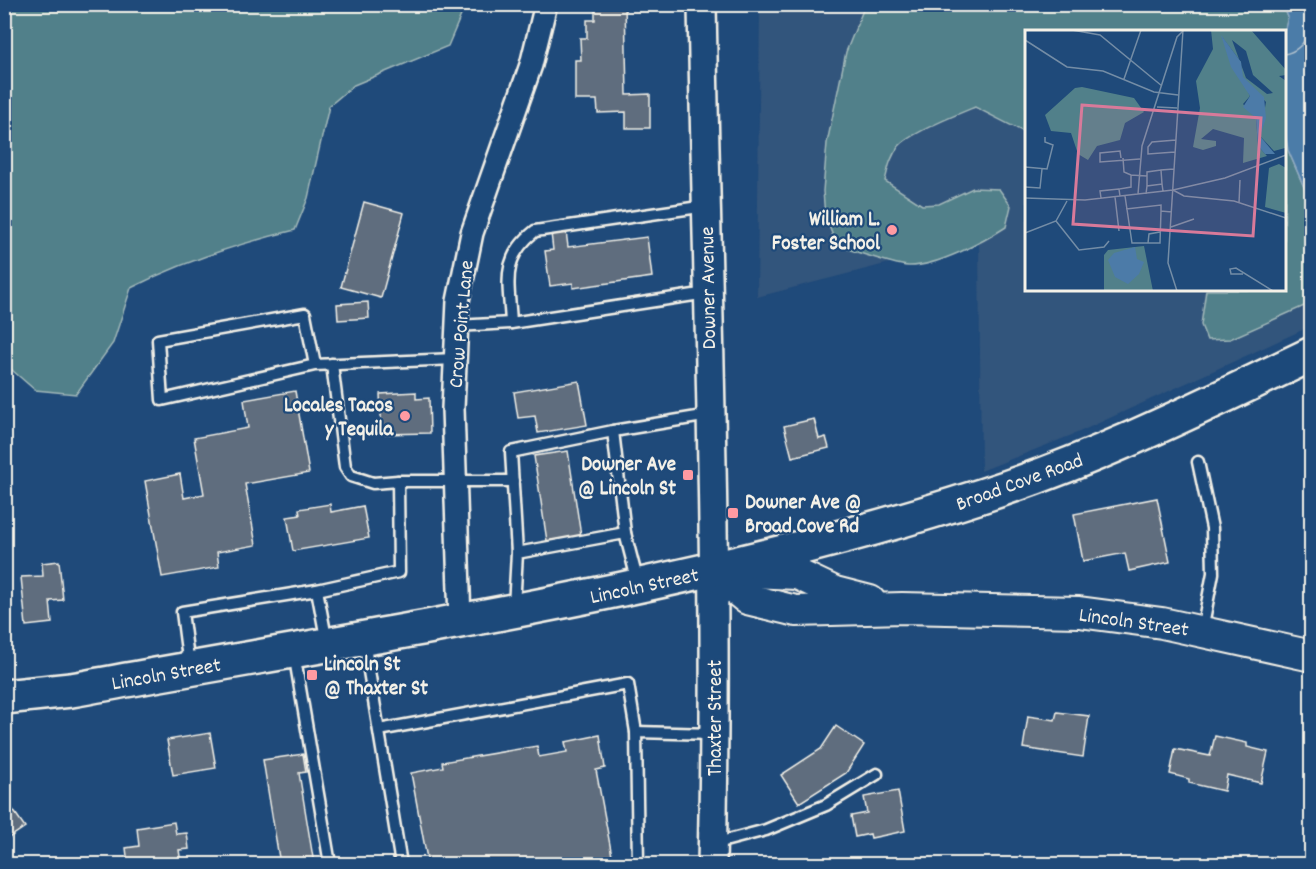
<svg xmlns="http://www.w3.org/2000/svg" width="1316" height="869" viewBox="0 0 1316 869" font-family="Dekko,sans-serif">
<rect width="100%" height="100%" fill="#1f4a7a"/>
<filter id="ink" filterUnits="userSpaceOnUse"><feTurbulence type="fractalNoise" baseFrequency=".0167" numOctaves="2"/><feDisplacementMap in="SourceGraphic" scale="12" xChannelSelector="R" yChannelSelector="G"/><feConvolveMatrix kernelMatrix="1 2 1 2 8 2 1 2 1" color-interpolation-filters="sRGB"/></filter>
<g filter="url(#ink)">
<path fill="#32547b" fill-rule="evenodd" d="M760,5H1311V326L1077,433L981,471L979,240L757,297ZM1026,32H1284V290H1026Z"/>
<g fill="#51808a" stroke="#a2b8b9" stroke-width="1.5">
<path d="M5,4H457L462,13L448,46L354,85L329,106L308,198L295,230C237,244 184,261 131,288L113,343L76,394L35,390L5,364Z"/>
<path d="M865,5L1283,4L1288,17L1285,32H1026V133L975,107C958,114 910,133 899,146C890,157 888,169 885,181L922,205L939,204L973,188L999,189L1011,206L1006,227C983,242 936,267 908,266C890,264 856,251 837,246L825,216L823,191L827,143L846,52Z"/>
<polygon points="1285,133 1288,150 1311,203 1311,303 1230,339 1207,340 1201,325 1206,290 1284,290"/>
</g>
<polygon fill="#4c7ba8" stroke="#8faac2" stroke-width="1.5" points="1283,5 1311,5 1311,203 1288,150 1285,133 1284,32 1288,17"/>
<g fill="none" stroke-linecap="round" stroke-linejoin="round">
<path stroke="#b1c2ce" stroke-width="1.5" d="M1284,54C1307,50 1315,24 1307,4"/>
</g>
<g fill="#5e6d7e" stroke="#f4f1e8" stroke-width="1.5">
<polygon points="599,4 625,4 627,95 650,94 650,128 626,128 626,112 598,113 597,100 575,100 575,60 581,60 580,38 587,38 587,20 595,20 595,9 599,8"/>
<polygon points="364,202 404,213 381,298 341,287"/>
<polygon points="566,231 568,247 647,237 652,277 573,288 573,283 550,286 545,251 553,250 551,233"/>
<polygon points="368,302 369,318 338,320 337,304"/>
<polygon points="579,381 587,425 538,433 535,416 518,418 514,392"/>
<polygon points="295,391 309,473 245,484 256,545 217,552 219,567 162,577 145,481 180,474 184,498 204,494 194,438 248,428 244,400"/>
<polygon points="416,392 416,399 429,398 430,433 382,434 380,394"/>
<polygon points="814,419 819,439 826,437 829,448 792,457 784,426"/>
<polygon points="568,451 581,536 547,541 534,456"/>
<polygon points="1157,498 1170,562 1129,571 1125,553 1083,561 1074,514"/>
<polygon points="330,504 331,512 363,506 369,538 293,551 287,517 300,515 299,509"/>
<polygon points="59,561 63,600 50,601 52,623 26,626 21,577 43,576 42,563"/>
<polygon points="1057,712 1089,716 1083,757 1023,748 1028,716 1055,720"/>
<polygon points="836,726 864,745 846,773 799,803 781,775 821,749"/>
<polygon points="210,733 216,768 173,775 167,740"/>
<polygon points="600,735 605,768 596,770 613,861 591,864 428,864 411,773 443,767 442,762 537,746 539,757 567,752 565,742"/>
<polygon points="1215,736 1247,743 1247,747 1268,752 1261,783 1227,775 1224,791 1189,783 1189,779 1170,774 1175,749 1210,756"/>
<polygon points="303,754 306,772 299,773 314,864 280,864 263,760"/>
<polygon points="898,791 905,831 871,838 870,834 855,837 851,816 867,813 864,797"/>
<polygon points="6,800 25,827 4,841 4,801"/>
<polygon points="174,822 176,834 187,833 189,849 179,850 181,863 128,864 126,848 139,846 137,828"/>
</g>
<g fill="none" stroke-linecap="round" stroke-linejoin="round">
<g stroke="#f4f1e8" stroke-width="15">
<g id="service">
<path d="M706,206L535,231C500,259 509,282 511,323L707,293"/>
<polyline points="456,326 511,323"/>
<polyline points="332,364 345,467 351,476 373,483 398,481"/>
<polyline points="315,365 305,314 158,340 162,400 315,365 455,359"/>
<polyline points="1198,462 1212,528 1213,573 1202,630"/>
<polyline points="625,533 613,431 709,415"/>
<polyline points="517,553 511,452 613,431"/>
<polyline points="514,607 517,553 625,533 638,583"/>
<polyline points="364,641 401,864"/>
<polyline points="327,643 317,590 399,572 398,481 513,481"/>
<polyline points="294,653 330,864"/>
<polyline points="189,666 182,612 317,590"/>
<polyline points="379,730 628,684 636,732"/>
<polyline points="713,844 766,830 826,805 877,774"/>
<polyline points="638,864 636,732 713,734"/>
</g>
</g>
<g stroke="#f4f1e8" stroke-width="26">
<polyline id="minor" points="460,621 453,408 458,301 472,233 531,65 546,4"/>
</g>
<g stroke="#f4f1e8" stroke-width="32">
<path id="tertiary" d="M702,4C707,291 719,578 712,864"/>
</g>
<g stroke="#f4f1e8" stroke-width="34">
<g id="secondary">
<polyline points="713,571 747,599 796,611 902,608 1079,612 1162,623 1312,656"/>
<polyline points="728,571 797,574 835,592 870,601"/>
</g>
</g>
<g stroke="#f4f1e8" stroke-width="38">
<path id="primary" d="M4,697L71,690C377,634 687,591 984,495C1097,459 1205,405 1312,354"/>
</g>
<use href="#service" stroke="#1f4a7a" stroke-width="10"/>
<use href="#minor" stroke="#1f4a7a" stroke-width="21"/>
<use href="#tertiary" stroke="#1f4a7a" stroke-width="27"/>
<use href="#secondary" stroke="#1f4a7a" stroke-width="30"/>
<use href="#primary" stroke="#1f4a7a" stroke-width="33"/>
</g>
</g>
<g fill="#ff9aa2" stroke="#1f4a7a" stroke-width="2">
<circle cx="892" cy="230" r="6"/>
<circle cx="405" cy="416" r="6"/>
<rect x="682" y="469" width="12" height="12" rx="3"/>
<rect x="727" y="507" width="12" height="12" rx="3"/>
<rect x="306" y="669" width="12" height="12" rx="3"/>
</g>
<g text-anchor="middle" stroke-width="4.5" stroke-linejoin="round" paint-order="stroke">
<g font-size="21" font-weight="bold" fill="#f4f1e8" stroke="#1f4a7a" text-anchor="end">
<text x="880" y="225">William L.<tspan x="880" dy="24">Foster School</tspan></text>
<text x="393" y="411">Locales Tacos<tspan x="393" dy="24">y Tequila</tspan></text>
<text x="676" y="470">Downer Ave<tspan x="676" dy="24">@ Lincoln St</tspan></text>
<text x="745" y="508" text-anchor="start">Downer Ave @<tspan x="745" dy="24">Broad Cove Rd</tspan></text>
<text x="324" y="670" text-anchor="start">Lincoln St<tspan x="324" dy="24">@ Thaxter St</tspan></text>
</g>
<g font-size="21" fill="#f4f1e8" stroke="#1f4a7a">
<text transform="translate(707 288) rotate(-91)" y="7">Downer Avenue</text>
<text transform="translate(460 324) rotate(-85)" y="7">Crow Point Lane</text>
<text transform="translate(1019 481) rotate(-20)" y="7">Broad Cove Road</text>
<text transform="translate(644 585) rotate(-12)" y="7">Lincoln Street</text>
<text transform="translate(1134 621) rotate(8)" y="7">Lincoln Street</text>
<text transform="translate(166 673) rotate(-10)" y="7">Lincoln Street</text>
<text transform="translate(714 718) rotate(-90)" y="7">Thaxter Street</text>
</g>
</g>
<g transform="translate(1025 30)">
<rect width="261" height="261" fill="#1f4a7a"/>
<path d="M186,0H226L261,40V45L254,46L261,51L260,118L249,121L235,106L241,72L217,47L216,32L197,7L225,66L218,74L231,88L233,116L242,126L218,133L219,108L188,99L176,109L191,111V116L178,120L168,117L175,78L171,51L188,19ZM207,10L221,21L228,45L248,63L242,64L221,48ZM57,57L109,68L119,82L100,93L95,110L72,116L63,130L53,124L46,103L26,101L20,85L50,58ZM254,134L261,138V183L240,177L244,138ZM119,216L128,261H79V225L83,220Z" fill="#51808a" fill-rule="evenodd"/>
<path d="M196,5L216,32L218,47L239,67L241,88L235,106L250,124H240L233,116L231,88L218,77L225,66L206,37ZM110,217L112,229L119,232L114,244L103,254L90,247L83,230L89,223Z" fill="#4c7ba8"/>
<path fill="none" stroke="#748da6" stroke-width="1.5" d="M47,0L75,5L137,56M0,10L42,37L78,41L129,62L153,65M99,49L116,0M132,77L152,78M150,122L123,124V117L127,112L151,110M96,128L95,121L75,123V132L115,129M98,128L99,142L106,145M0,137L22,139L28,115L20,112V107M137,154L136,140L149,139M122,156V142L136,140M0,157L15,158L17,139M148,160L159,166L209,171L261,188M113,164L117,116L152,7L158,1M121,164L122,156L137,154L138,161M95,166L94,159L106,157V145L122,146M100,166L107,213H135L136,181L147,182M90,167L94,201M0,168L60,170L148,160L200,148L261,125M76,168L75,161L94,159M214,173L215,150M101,179L136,175V181M31,191L54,220L79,217L84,211M146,197L169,189M0,203L31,191L42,171M123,213L124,204L135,202M218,244H206L205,239L211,238L248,261M152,261L143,233L158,0"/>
<path fill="#d87a9a" fill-opacity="0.15" stroke="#d87a9a" stroke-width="3" d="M57,75L236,88L228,206L48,194Z"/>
<rect width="261" height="261" fill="none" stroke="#f4f1e8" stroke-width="3"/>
</g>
<rect width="1316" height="869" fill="none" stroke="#1f4a7a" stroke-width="24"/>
<rect x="12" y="12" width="1292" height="845" fill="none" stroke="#f4f1e8" stroke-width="2" filter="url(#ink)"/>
</svg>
